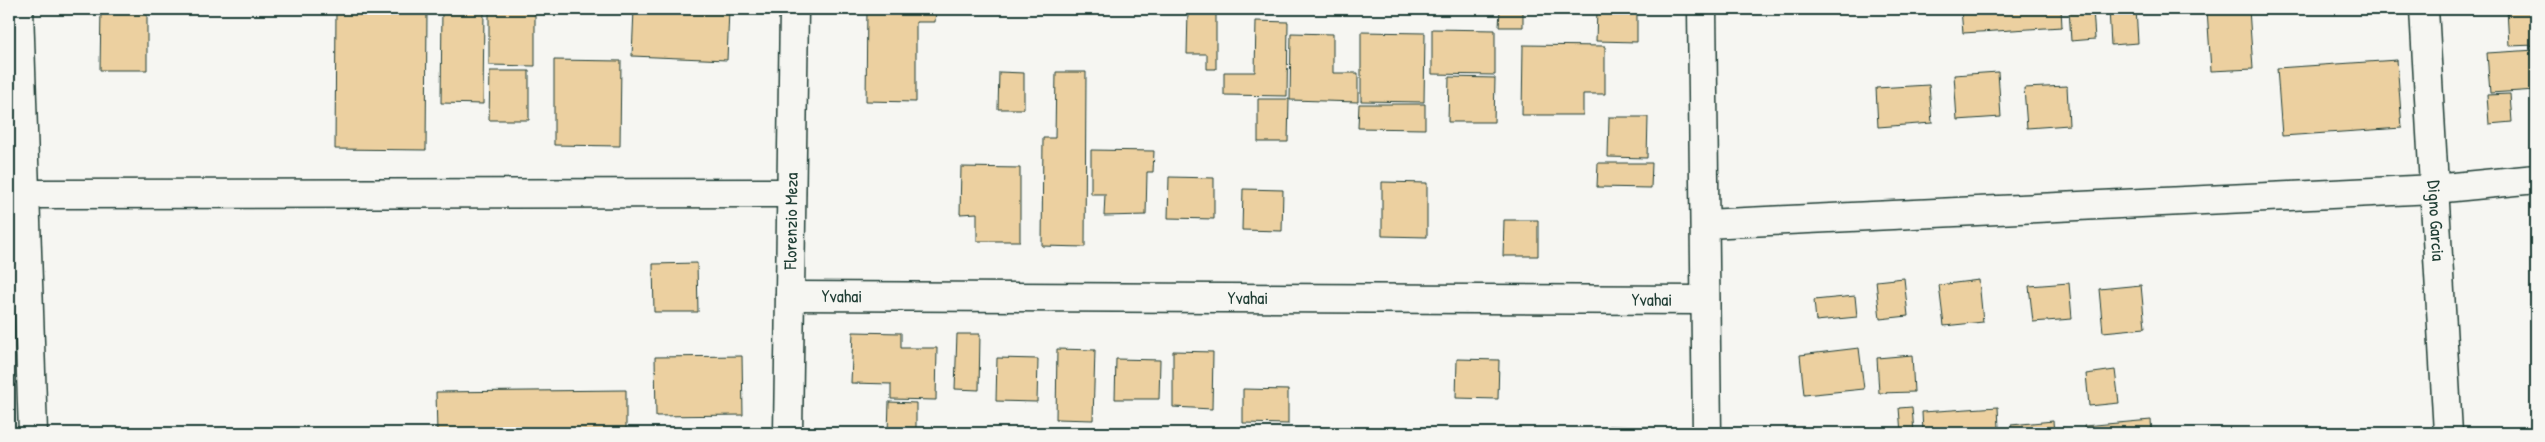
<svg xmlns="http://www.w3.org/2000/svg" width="2545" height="442" viewBox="0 0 2545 442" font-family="'Patrick Hand',sans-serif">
<rect width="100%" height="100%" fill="#f6f6f2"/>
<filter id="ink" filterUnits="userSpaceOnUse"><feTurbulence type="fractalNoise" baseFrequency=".02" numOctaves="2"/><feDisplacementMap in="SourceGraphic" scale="10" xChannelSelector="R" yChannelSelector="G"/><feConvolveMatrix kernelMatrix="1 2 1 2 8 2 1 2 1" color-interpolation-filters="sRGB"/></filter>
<g filter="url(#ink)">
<g fill="#ecd0a0" stroke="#1f3d34">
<polygon points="101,9 147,9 147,70 100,70"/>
<polygon points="336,9 427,9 426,150 335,149"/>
<polygon points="442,9 484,9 483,104 441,103"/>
<polygon points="489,9 535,9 535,66 489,65"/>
<polygon points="634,9 729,9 727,60 632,56"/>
<polygon points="867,9 936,9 935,22 916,22 916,102 866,101"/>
<polygon points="1152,9 1216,9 1216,69 1207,69 1207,54 1187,54 1188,11"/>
<polygon points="1500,9 1523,9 1523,27 1499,27"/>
<polygon points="1597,9 1637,9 1637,42 1596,41"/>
<polygon points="1961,9 2061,9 2062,27 1963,33"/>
<polygon points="2069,9 2093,9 2095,39 2071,41"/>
<polygon points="2109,9 2136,9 2138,43 2111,45"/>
<polygon points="2207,9 2249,9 2253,69 2211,71"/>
<polygon points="2507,9 2536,9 2536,45 2509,46"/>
<polygon points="1256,21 1288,22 1287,96 1224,95 1224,72 1255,72"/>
<polygon points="1432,29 1495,30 1495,75 1432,74"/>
<polygon points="1361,32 1425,33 1424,102 1361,101"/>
<polygon points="1291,33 1333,34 1333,73 1358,73 1358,102 1290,100"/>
<polygon points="1523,45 1605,46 1605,94 1583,94 1583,115 1522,115"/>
<polygon points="2536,50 2536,90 2490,93 2487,53"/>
<polygon points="554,60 621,61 620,146 554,145"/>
<polygon points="2397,60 2402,128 2282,136 2277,68"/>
<polygon points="490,71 529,71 529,120 489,120"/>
<polygon points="999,72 1024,73 1024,109 998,109"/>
<polygon points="1056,72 1086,72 1085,247 1042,246 1043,138 1055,138"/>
<polygon points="1998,72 2001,117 1957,120 1954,75"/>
<polygon points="1449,77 1495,78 1494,122 1448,122"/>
<polygon points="1929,85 1932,123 1878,127 1876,88"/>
<polygon points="2067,86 2069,125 2027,128 2024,88"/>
<polygon points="2510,94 2512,122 2489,124 2487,95"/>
<polygon points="1258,99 1289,99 1288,142 1258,142"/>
<polygon points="1359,104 1425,104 1425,129 1358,128"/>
<polygon points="1609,117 1648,117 1647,158 1608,157"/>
<polygon points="1091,150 1154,151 1153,172 1147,172 1146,215 1104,216 1105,194 1091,194"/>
<polygon points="1598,163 1652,163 1651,188 1597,187"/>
<polygon points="961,167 1020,168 1020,241 977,241 977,213 960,214"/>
<polygon points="1169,177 1214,178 1214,219 1168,218"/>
<polygon points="1382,182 1427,183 1427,237 1382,236"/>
<polygon points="1243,189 1283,190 1282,231 1242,230"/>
<polygon points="1504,220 1538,220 1538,256 1503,256"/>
<polygon points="697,263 698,312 654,312 653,264"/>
<polygon points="1904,278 1908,316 1880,319 1876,281"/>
<polygon points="1979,280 1983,322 1944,326 1939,285"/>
<polygon points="2069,283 2072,319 2033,322 2029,286"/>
<polygon points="2141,285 2145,328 2103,332 2099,289"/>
<polygon points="1855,296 1857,317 1816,321 1814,300"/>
<polygon points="853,332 901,333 901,348 937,348 936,400 891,399 891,384 851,383"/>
<polygon points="957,334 980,334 979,390 955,389"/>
<polygon points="1859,348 1864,389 1804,395 1800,355"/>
<polygon points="1057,349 1095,350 1093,420 1056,419"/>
<polygon points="1173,351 1213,352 1212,409 1173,407"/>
<polygon points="1912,355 1914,392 1879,393 1877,358"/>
<polygon points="742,356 743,415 656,416 655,357"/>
<polygon points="997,358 1038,359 1037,402 996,401"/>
<polygon points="1116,359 1160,360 1159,399 1115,399"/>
<polygon points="1457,359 1499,360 1498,399 1456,398"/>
<polygon points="2115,370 2119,403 2089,406 2086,374"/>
<polygon points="1243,389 1288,390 1288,424 1243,423"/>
<polygon points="626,390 626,433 437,433 436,392"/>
<polygon points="889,402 916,403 916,433 888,433"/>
<polygon points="1912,407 1914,433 1901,433 1899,408"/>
<polygon points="1998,407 1999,428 1923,433 1922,412"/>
<polygon points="2151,420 2152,433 2085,433 2084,426"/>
<polygon points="2053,421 2054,433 2012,433 2011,425"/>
<polygon points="1608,426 1649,427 1649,433 1608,433"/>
<polygon points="774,428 774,433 682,433 682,429"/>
</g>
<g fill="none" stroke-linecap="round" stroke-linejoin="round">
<g stroke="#1f3d34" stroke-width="31">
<g id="minor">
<polyline points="19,9 33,433"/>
<polyline points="1702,9 1707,433"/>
<path id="s1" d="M2424,9L2448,433"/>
<polyline points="23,194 791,193"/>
<polyline points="1705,224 2434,189 2536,179"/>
<path id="s2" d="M790,296L1705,300"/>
<path id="s3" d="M788,433L794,9"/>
</g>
</g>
<use href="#minor" stroke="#f6f6f2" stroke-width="28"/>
</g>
</g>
<g text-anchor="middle" stroke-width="5" stroke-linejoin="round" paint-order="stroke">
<g font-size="18" fill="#1f3d34" stroke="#f6f6f2">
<text dy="6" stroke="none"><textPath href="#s3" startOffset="212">Florenzio Meza</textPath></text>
<text dy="6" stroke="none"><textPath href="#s1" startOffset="212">Digno Garcia</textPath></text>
<text dy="6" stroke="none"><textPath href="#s2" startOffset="52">Yvahai</textPath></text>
<text dy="6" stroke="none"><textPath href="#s2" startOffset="458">Yvahai</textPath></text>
<text dy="6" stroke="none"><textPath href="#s2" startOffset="862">Yvahai</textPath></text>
</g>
</g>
<rect width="2545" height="442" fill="none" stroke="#f6f6f2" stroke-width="30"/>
<rect x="15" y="15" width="2515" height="412" fill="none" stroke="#1f3d34" stroke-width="2" filter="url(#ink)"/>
</svg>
